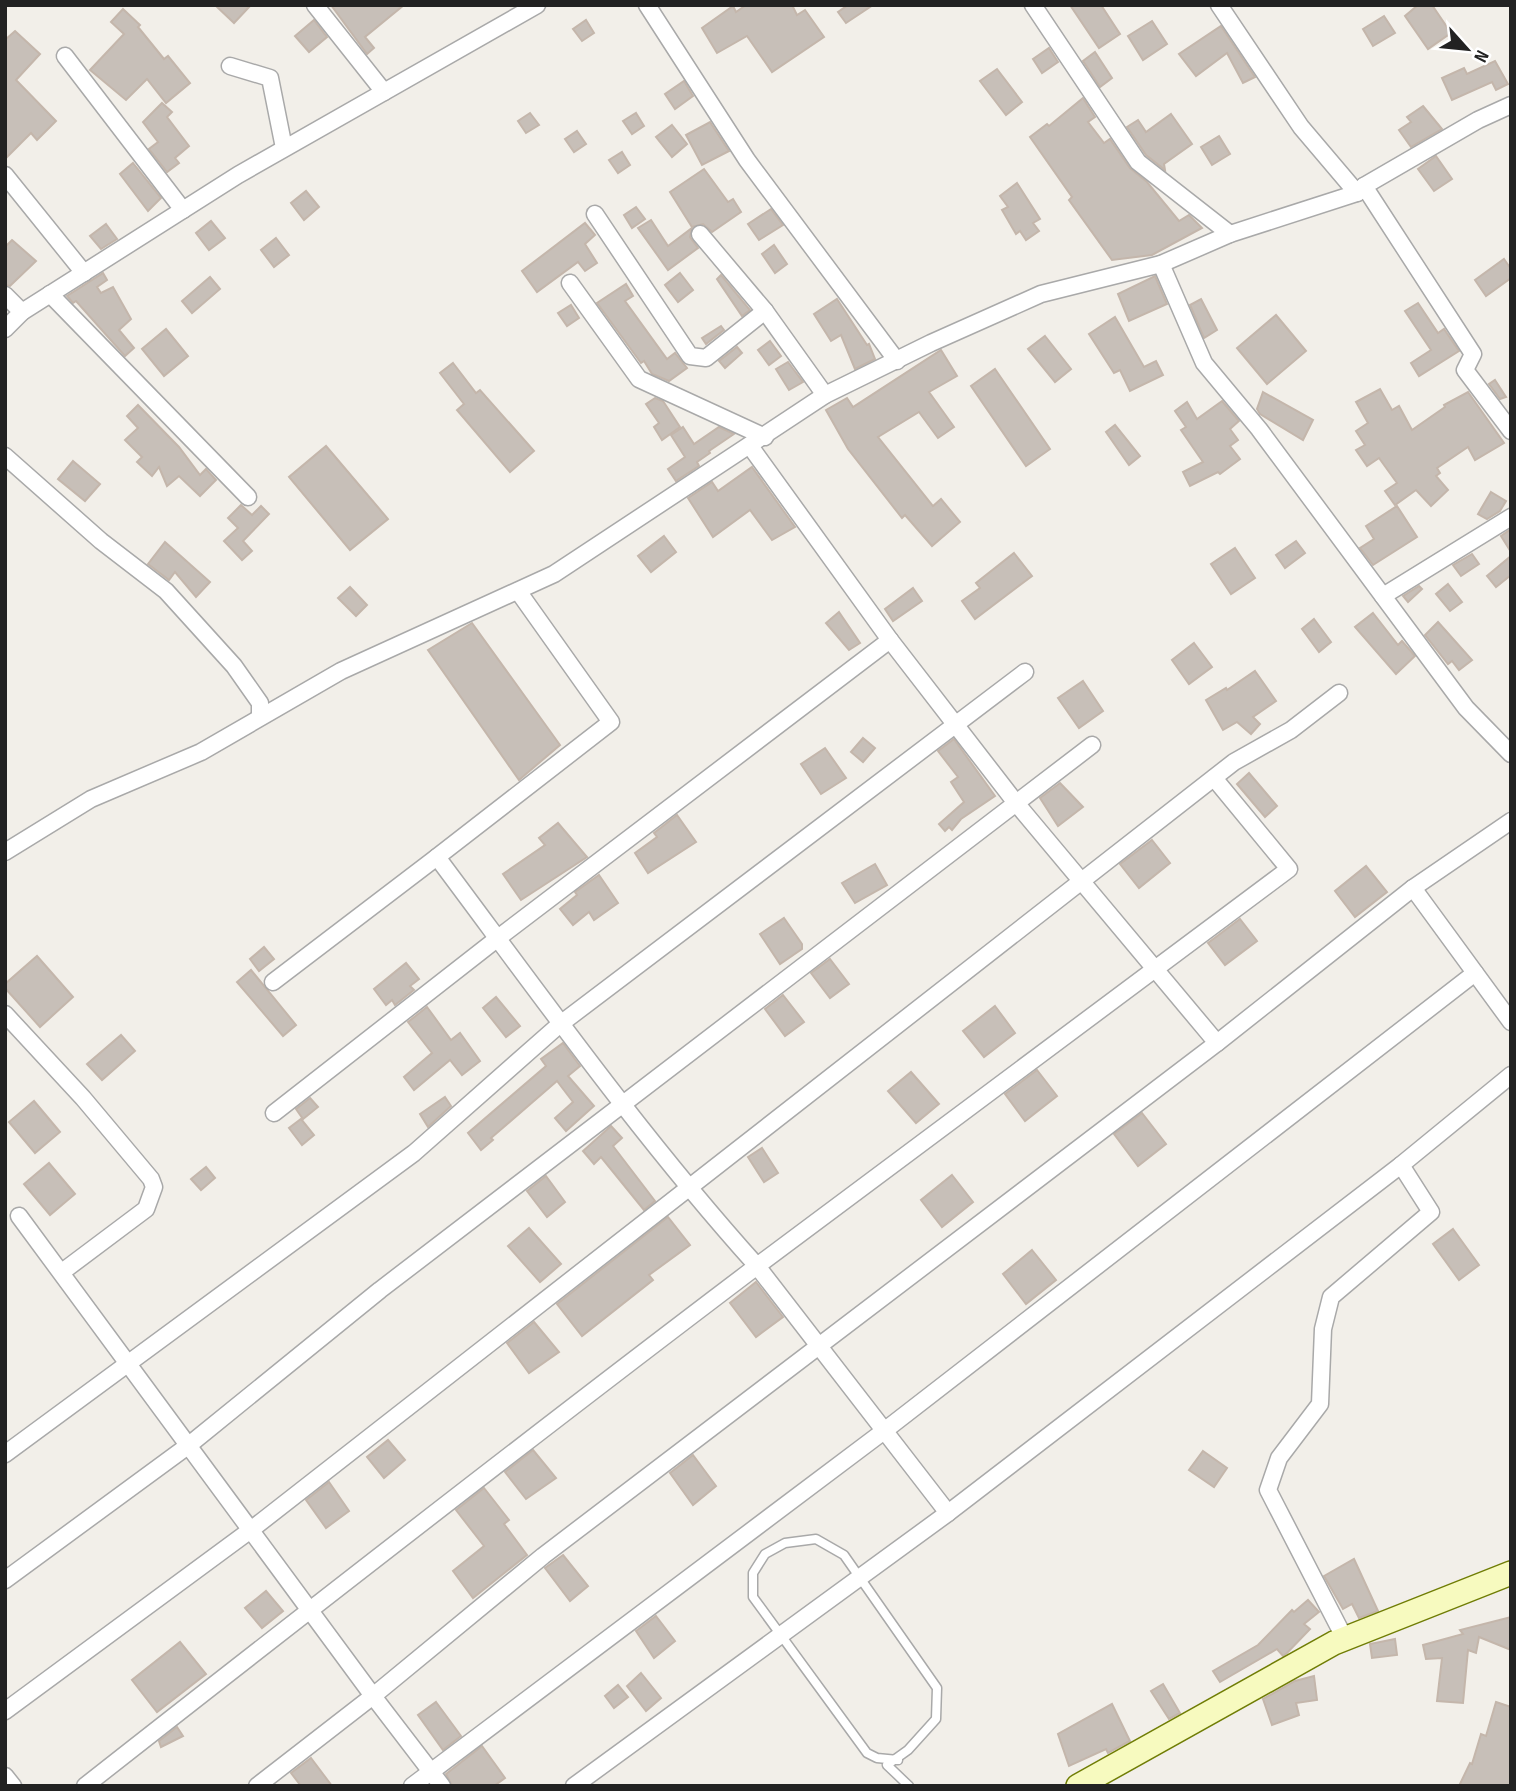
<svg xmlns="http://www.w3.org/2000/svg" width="1516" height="1791" viewBox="0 0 1516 1791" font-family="'Sofia Sans Condensed',sans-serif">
<rect width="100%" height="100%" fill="#f2efe9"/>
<g fill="#c7bfb8" stroke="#c4b6ab" stroke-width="2">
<polygon points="215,5 251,5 234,23"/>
<polygon points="331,5 404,5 365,37 374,48 367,54"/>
<polygon points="746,5 792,5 797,15 805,10 824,37 772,72 747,36 717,53 702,28 733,6 736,12"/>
<polygon points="848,5 873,5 846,23 838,12"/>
<polygon points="1070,5 1101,5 1120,34 1099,48"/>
<polygon points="1418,5 1432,5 1451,33 1428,49 1405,16"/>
<polygon points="123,9 140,25 138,27 164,59 168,56 190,83 166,103 147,79 126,100 90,70 124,34 111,22"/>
<polygon points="1384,16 1395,33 1373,46 1363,29"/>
<polygon points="314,20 327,37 309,52 295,36"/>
<polygon points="586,20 594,33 582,41 573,29"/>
<polygon points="1152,21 1167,44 1143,60 1128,36"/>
<polygon points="1221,26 1255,77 1243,83 1227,53 1196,76 1179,54"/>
<polygon points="15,31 40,54 16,80 56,121 37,140 31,133 5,159 5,40"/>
<polygon points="1049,48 1058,62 1042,73 1033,59"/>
<polygon points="1095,52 1112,78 1100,87 1083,61"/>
<polygon points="1495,61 1508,84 1496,90 1492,82 1452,100 1442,78 1464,68 1467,74"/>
<polygon points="997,69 1022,102 1006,115 980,81"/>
<polygon points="684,81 693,96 675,109 665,94"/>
<polygon points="1083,98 1095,117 1088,122 1104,143 1110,139 1130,168 1147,182 1179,221 1189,215 1202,228 1152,255 1112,260 1069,200 1072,197 1030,137 1047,124 1049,126"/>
<polygon points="162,103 172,112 167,117 189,146 175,158 179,163 167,172 149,149 158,142 143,122"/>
<polygon points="1423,106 1442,129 1411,147 1399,130 1411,122 1407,117"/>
<polygon points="530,113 539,125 526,133 518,121"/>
<polygon points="636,113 644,126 632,134 623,121"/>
<polygon points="1171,114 1192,144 1164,164 1165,170 1146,155 1127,127 1138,120 1146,132"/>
<polygon points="710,122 729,151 702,165 686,135"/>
<polygon points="672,125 687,144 672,157 656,137"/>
<polygon points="577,131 586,144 574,152 565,139"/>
<polygon points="1219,136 1230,154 1212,165 1201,147"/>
<polygon points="622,152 630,165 618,173 609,160"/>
<polygon points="1436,156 1452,179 1434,191 1418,169"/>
<polygon points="133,163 161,198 148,211 120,174"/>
<polygon points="704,169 728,202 733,199 741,212 712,232 703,224 692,227 670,192"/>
<polygon points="1017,183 1040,219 1033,223 1039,231 1026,240 1020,231 1016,234 1002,210 1008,207 1000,196"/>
<polygon points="306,191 319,207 304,220 291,203"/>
<polygon points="636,207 645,219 632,228 624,215"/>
<polygon points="771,209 783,225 759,240 748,224"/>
<polygon points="651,220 668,246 692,228 690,237 698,248 668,270 638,228"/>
<polygon points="211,221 225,238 209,250 196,233"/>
<polygon points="585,223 595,235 585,244 597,263 585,271 578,262 537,292 522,271"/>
<polygon points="106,224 117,239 101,249 90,236"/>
<polygon points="276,238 289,255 274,267 261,250"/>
<polygon points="12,240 36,261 10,286 5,285 5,247"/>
<polygon points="774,245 787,264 775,273 762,254"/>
<polygon points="1504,259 1511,269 1511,278 1486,296 1475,280"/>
<polygon points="103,273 107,280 97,287 101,293 113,287 131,319 119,330 134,348 125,356 76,301 73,303 67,296"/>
<polygon points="680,273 693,290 678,302 665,285"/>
<polygon points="721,275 750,310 742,316 717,279"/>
<polygon points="1155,276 1167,304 1129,321 1118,294"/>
<polygon points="210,277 220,289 192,313 182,301"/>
<polygon points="626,284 633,296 625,301 667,359 675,353 687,368 669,381 652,374 644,361 641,363 597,303"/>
<polygon points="837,299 867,345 869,344 875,359 855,369 841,335 831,341 814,314"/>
<polygon points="1201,299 1217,330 1204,338 1190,305"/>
<polygon points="1418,303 1438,333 1444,329 1459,351 1419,376 1411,363 1431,350 1405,311"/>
<polygon points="571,305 579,318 567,326 558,313"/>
<polygon points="1276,315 1306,351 1267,384 1237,348"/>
<polygon points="1115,317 1144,367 1156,361 1163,375 1130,391 1120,370 1114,373 1089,334"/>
<polygon points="721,326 724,330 706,344 702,338"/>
<polygon points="166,329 188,356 164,376 142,349"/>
<polygon points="1045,336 1071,369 1055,382 1028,349"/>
<polygon points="770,341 781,356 769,365 758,350"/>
<polygon points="737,347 742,353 725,368 719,361"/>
<polygon points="941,350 957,376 929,392 954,427 938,438 919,412 878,437 933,506 941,499 960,522 932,546 905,515 902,518 848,449 826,410 847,398 853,407"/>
<polygon points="788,362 803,382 789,390 776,369"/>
<polygon points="453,363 476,393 480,390 534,451 510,472 457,410 464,404 440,373"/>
<polygon points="995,369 1050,449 1026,466 971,386"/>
<polygon points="1495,380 1506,397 1500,399 1489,384"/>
<polygon points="1380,389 1392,410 1399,406 1412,430 1445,407 1444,405 1468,392 1504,443 1475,460 1468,447 1437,468 1440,473 1436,476 1448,490 1431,506 1416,490 1395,505 1385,491 1397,483 1379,458 1367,466 1356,450 1365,445 1356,431 1368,423 1356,402"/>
<polygon points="1263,392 1313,420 1303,440 1260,414 1257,409"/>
<polygon points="655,398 663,401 680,427 662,440 654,427 659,423 646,404"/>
<polygon points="1222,401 1239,421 1230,429 1238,440 1230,446 1240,459 1220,474 1218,472 1190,486 1183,472 1203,462 1181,430 1186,427 1175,411 1187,402 1197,419"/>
<polygon points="138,405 179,447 200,475 206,469 216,480 200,496 179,476 167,486 159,467 152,476 137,462 142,457 125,440 138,428 127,416"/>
<polygon points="1115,425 1140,456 1129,465 1106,432"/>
<polygon points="683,427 694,444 719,427 734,434 709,451 710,453 697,462 699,466 676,481 668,469 685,457 671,435"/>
<polygon points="326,446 388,519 350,550 289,477"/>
<polygon points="73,461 100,484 85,501 58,479"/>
<polygon points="752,467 795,527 772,540 750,510 713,537 688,498 712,482 718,491"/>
<polygon points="1491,492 1506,501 1500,511 1487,519 1478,514"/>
<polygon points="241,505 252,515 261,506 269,514 243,541 252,551 242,560 224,541 238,528 228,518"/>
<polygon points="1397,506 1417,537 1373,565 1360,548 1374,539 1366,526"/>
<polygon points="1511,529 1511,552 1501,536"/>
<polygon points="664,536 676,552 651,572 638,556"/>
<polygon points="1296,541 1305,553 1285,568 1276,555"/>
<polygon points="165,542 210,582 196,597 175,572 169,580 148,564"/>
<polygon points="1235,548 1255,578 1231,594 1211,564"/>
<polygon points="1014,553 1032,576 975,619 962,601 980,588 976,583"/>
<polygon points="1472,554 1479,564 1461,576 1453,565"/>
<polygon points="1511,556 1511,575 1496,587 1487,576"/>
<polygon points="1448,584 1462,602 1450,611 1436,594"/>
<polygon points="1419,586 1422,589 1408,602 1403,596"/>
<polygon points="350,587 367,605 356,616 338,598"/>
<polygon points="913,588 922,601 893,621 885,609"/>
<polygon points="839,612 860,643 849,650 826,623"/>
<polygon points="1373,613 1398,645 1402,641 1415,656 1396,674 1355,627"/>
<polygon points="1314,619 1331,642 1319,652 1302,629"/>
<polygon points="1438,622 1472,660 1459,670 1452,661 1448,664 1425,635"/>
<polygon points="472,623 560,745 519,780 428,650"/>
<polygon points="1194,643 1212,667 1189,684 1172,660"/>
<polygon points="1255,671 1276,701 1253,717 1260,724 1251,734 1237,722 1223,730 1206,700 1226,688 1227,690"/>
<polygon points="1083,681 1103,711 1079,728 1058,698"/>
<polygon points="863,738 875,748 863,762 851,752"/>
<polygon points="954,739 995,796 961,819 952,830 949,827 945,831 939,824 964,802 951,782 958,777 938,751"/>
<polygon points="825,748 846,778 821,794 801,764"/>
<polygon points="1249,773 1277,806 1265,817 1237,784"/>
<polygon points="1060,783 1083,807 1058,826 1040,798"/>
<polygon points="677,815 696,842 648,873 635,853 657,837 654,833"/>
<polygon points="558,823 587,857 521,900 503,874 545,845 539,838"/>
<polygon points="1152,840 1170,863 1139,888 1120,864"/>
<polygon points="875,864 887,885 855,903 842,883"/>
<polygon points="1366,866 1387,892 1355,917 1335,891"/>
<polygon points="599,875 618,903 594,920 589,912 573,925 560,909 577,895 575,892"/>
<polygon points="784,918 802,944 802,949 780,964 760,934"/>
<polygon points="1240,919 1257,941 1225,965 1208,943"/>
<polygon points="264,947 274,959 259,971 250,959"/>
<polygon points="37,956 73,997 40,1027 5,988 5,984"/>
<polygon points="830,959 849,984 830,998 811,973"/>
<polygon points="406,963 419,979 410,986 414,990 395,1005 392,1000 386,1005 374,989"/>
<polygon points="251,970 296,1025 283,1036 237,982"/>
<polygon points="783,995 804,1022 785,1036 765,1009"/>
<polygon points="496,997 520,1026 506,1037 483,1008"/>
<polygon points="995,1006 1015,1033 984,1057 963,1031"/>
<polygon points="427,1007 451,1040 460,1033 480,1061 462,1075 450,1060 414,1090 404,1077 432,1053 408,1022"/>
<polygon points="121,1035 135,1051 102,1080 87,1064"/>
<polygon points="563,1043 580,1066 568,1076 594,1106 566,1131 555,1118 573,1102 557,1081 491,1138 493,1140 481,1150 468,1133 546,1066 541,1059"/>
<polygon points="1037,1070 1057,1096 1025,1121 1005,1094"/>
<polygon points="911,1072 939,1104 916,1123 888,1091"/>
<polygon points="445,1097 451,1106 428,1127 420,1114"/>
<polygon points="310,1098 318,1107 303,1119 296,1109"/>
<polygon points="34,1101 60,1132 35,1153 9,1122"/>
<polygon points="1142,1113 1166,1144 1138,1166 1114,1134"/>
<polygon points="301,1119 314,1135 302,1145 289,1128"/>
<polygon points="611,1126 622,1138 613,1146 655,1201 644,1210 601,1157 594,1164 583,1151"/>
<polygon points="762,1148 778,1173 764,1182 748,1157"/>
<polygon points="49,1163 75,1194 50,1215 24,1184"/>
<polygon points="206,1167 215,1178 201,1190 191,1179"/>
<polygon points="952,1175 973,1202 942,1227 921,1200"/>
<polygon points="546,1176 565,1202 547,1217 527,1191"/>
<polygon points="668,1217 690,1245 649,1275 653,1280 582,1336 557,1304"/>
<polygon points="529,1228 561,1264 540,1282 508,1246"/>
<polygon points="1453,1229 1479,1265 1459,1280 1433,1244"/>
<polygon points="1032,1250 1056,1280 1026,1304 1003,1274"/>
<polygon points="756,1282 783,1317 756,1337 730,1303"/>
<polygon points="534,1322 559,1352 529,1373 507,1343"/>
<polygon points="388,1440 405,1460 384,1478 367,1457"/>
<polygon points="533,1450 556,1478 526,1499 505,1472"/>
<polygon points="1203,1451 1227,1468 1214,1487 1189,1470"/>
<polygon points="693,1455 716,1486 693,1505 670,1473"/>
<polygon points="329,1482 349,1511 326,1528 306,1500"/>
<polygon points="484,1488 509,1520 504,1524 527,1555 473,1598 453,1571 484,1546 456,1510"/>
<polygon points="563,1555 588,1586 570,1601 545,1568"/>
<polygon points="1354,1559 1378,1611 1359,1618 1352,1604 1343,1609 1324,1576"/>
<polygon points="266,1591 283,1611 262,1628 245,1608"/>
<polygon points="1308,1600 1319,1612 1304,1624 1310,1629 1287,1653 1283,1656 1277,1649 1220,1682 1213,1671 1258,1645 1292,1610 1294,1612"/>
<polygon points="656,1616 675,1641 654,1658 636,1631"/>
<polygon points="1511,1617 1511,1650 1479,1637 1476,1653 1468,1650 1463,1703 1437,1701 1442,1658 1426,1659 1423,1645 1463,1634 1460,1630"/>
<polygon points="1395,1639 1397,1655 1372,1658 1370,1644"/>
<polygon points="180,1642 206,1674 157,1712 132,1680"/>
<polygon points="641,1673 661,1698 646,1711 627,1686"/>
<polygon points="1314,1676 1317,1700 1296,1703 1299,1715 1272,1725 1263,1699 1295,1681"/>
<polygon points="1163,1684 1180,1713 1169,1719 1151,1691"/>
<polygon points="618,1685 628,1697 614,1708 605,1696"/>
<polygon points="436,1702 461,1736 443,1750 418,1715"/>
<polygon points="1496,1702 1511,1707 1511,1786 1459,1786 1470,1763 1472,1764 1481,1734 1486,1736"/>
<polygon points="1112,1704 1130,1741 1108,1753 1106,1749 1069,1766 1058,1734"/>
<polygon points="177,1727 183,1736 161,1747 159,1741"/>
<polygon points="482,1746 505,1778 494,1786 452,1786 446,1774"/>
<polygon points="311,1758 332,1786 301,1786 291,1773"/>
</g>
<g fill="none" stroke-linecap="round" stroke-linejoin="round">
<g stroke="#a9a9a9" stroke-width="11">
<polyline id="lane" points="898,1760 877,1758 867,1753 753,1597 753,1573 765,1554 785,1543 816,1539 844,1555 937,1688 936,1719 908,1750 887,1765 909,1786"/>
</g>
<g stroke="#a9a9a9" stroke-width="19">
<g id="street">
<polyline points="315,5 384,92 537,5"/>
<polyline points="647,5 747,160 897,361"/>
<polyline points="1033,5 1138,162 1230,234"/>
<polyline points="1219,5 1301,127 1357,193"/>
<polyline points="65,56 183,210"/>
<polyline points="230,66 270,78 284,148"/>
<polyline points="5,175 84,273"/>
<polyline points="1364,186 1473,354 1465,370 1511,431"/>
<polyline points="595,214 690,356 706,358 765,311"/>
<polyline points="700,234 765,311 825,395"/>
<polyline points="1161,264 1204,363 1259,429 1466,708 1511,754"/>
<polyline points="570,283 639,379 765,437"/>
<polyline points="50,294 248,497"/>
<polyline points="5,295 22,312"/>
<polyline points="5,329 22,312 238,175 384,92"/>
<polyline points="5,456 101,541 166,591 234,666 260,703 260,717"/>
<path d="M518,591L611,722L437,857C541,996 641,1137 757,1266L1289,869L1214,778"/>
<polyline points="1383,596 1511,517"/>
<polyline points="5,852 91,799 201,752 341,671 554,574 825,395 931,343 1041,294 1161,264 1230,234 1357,193 1364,186 1478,120 1511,105"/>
<polyline points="1413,888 1511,1022"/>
<polyline points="273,982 437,857"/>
<polyline points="5,1014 83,1098 151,1179 154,1187 146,1209 62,1272"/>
<polyline points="1217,1043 1413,888 1511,821"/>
<polyline points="274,1113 498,938 890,640 750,446"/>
<polyline points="19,1216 373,1696 543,1556 1217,1043 1016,803 890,640"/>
<polyline points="5,1454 414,1153 559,1025 1025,672"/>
<polyline points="5,1580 189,1445 380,1290 1092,745"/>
<polyline points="1345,1639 1268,1490 1279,1458 1320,1404 1323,1329 1331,1297 1431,1212 1401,1165 1511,1075"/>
<polyline points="5,1711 252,1529 1234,762 1291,730 1339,693"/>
<polyline points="5,1776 13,1786"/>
<path d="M85,1786C308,1611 531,1437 757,1266L948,1513"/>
<polyline points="257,1786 373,1696 442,1786"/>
<polyline points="412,1786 884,1431 1475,973"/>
<polyline points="574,1786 948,1513 1401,1165"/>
</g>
</g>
<g stroke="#707d05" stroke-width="26">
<polyline id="secondary" points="1078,1786 1334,1643 1511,1573"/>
</g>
<use href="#lane" stroke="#fff" stroke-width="8"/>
<use href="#street" stroke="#fff" stroke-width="16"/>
<use href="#secondary" stroke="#f7fabf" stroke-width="23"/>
</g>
<rect width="1516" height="1791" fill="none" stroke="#222222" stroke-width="14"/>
<g transform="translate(1467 49) rotate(117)" stroke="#ffffff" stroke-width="5" paint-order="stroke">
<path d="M0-5L12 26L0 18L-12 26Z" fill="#222222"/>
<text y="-10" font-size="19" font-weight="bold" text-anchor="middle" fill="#222222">N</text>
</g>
</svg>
